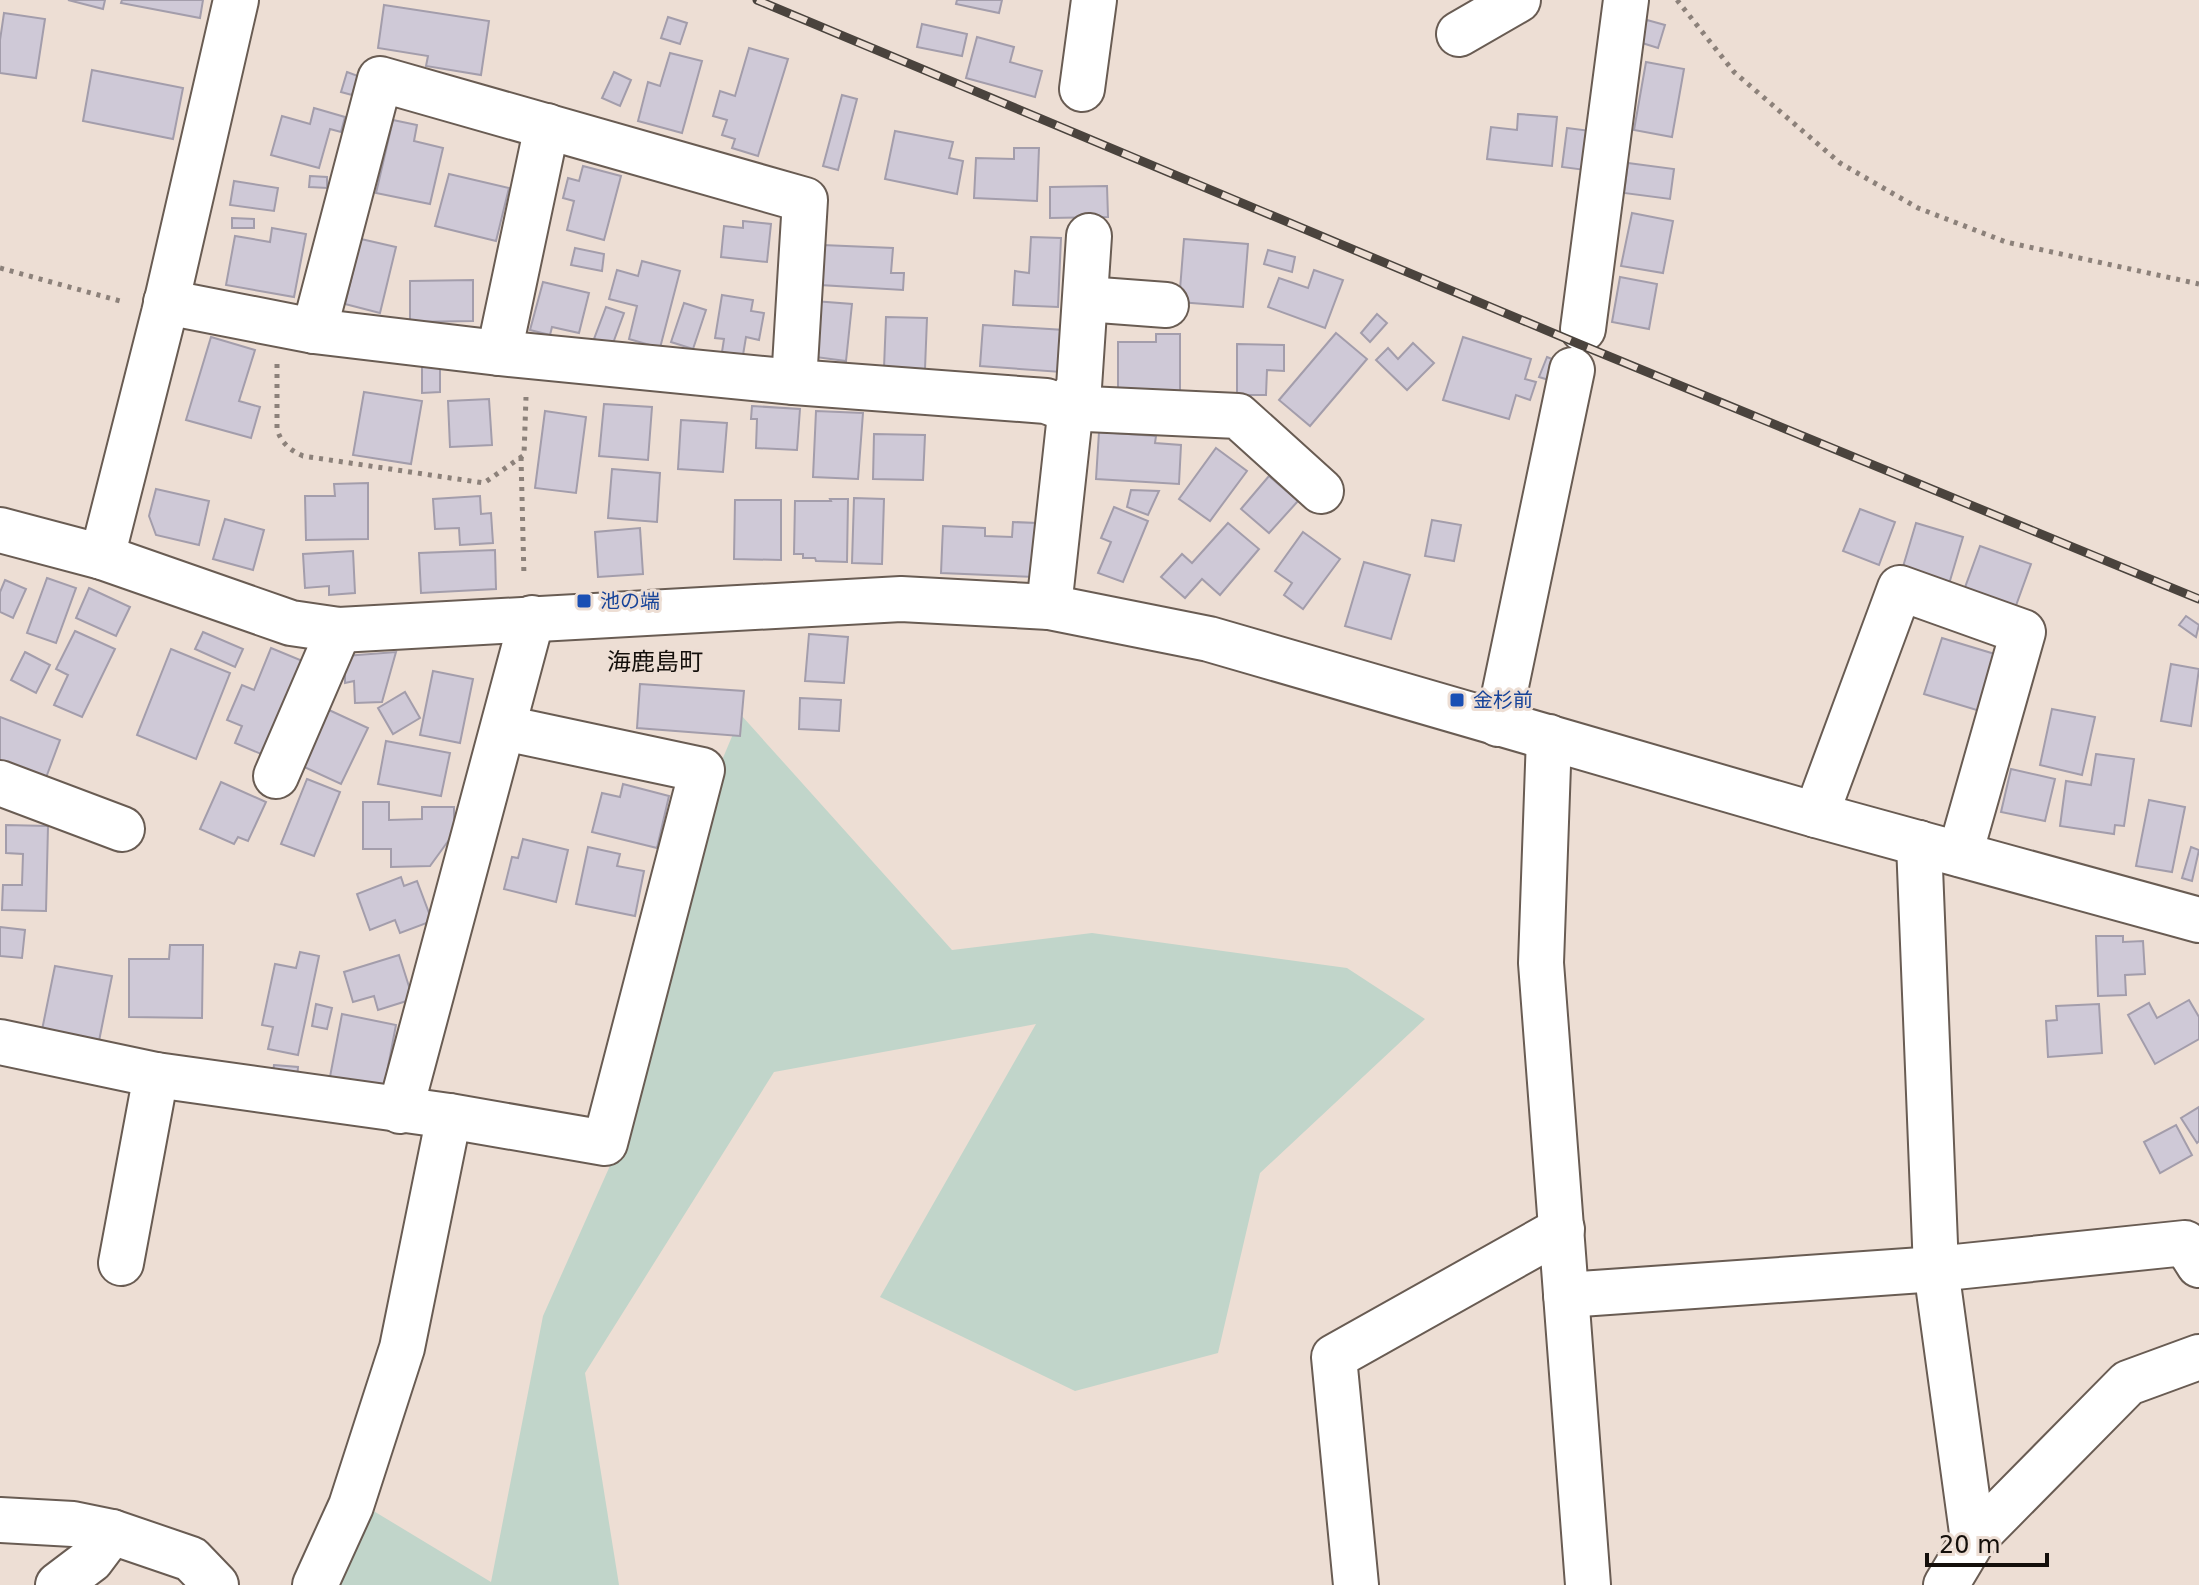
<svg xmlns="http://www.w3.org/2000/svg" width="2199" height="1585" viewBox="0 0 2199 1585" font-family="'DejaVu Sans','Noto Sans JP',sans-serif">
<rect width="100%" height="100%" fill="#edded4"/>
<polygon fill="#c1d5ca" points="741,715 952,950 1092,933 1347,968 1425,1019 1260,1173 1218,1353 1075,1391 880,1297 1036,1024 774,1072 585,1373 619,1585 340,1585 362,1504 491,1582 543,1316 613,1159 720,765"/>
<g fill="#cfc9d7" stroke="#a39dab" stroke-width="2">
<polygon points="68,0 105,0 103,9"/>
<polygon points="122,0 203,0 200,18 121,3"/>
<polygon points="957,0 1002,0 999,13 956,4"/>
<polygon points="384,5 489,21 481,75 426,66 428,56 378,48"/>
<polygon points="4,13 45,19 36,78 0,73 0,40"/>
<polygon points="668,17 687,23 680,44 661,38"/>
<polygon points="1647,20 1665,25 1658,48 1639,42"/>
<polygon points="922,24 967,34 962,56 917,47"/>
<polygon points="977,37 1014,47 1010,62 1042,71 1035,97 966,78"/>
<polygon points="749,48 788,59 758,156 732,148 735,139 722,135 727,120 713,116 720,91 735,96"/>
<polygon points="670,53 702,61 682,133 638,121 648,82 660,86"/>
<polygon points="1646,62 1684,69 1672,137 1634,130"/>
<polygon points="92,70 183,88 173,139 83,121"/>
<polygon points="347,72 358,76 352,95 341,92"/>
<polygon points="614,72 631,80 620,106 602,98"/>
<polygon points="842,95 857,99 838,170 823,166"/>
<polygon points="314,108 345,117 341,132 330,129 319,168 271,155 282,116 310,124"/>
<polygon points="1518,114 1557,117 1552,166 1487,159 1491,127 1517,130"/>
<polygon points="393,120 417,125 414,141 443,148 430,204 376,193"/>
<polygon points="1567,128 1591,131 1585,170 1562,167"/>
<polygon points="895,131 953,142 949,158 963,161 957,194 885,179"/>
<polygon points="1014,148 1039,148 1037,201 974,198 976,158 1014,159"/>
<polygon points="1628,163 1674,169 1670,199 1624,193"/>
<polygon points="583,166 621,176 604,240 567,230 574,201 563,198 568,178 579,181"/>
<polygon points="449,174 509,188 496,241 435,226"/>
<polygon points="310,176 327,177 327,188 309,187"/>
<polygon points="234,181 278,188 274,211 230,205"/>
<polygon points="1107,186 1108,217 1050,218 1050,187"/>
<polygon points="1632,213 1673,221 1663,273 1621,266"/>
<polygon points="232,218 254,219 254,228 232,228"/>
<polygon points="743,221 771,224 767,262 721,257 724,226 743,228"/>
<polygon points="272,228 306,234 294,297 226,285 235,236 270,242"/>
<polygon points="1031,237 1061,238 1058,307 1013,305 1015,271 1029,273"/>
<polygon points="361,239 396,247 380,313 345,304"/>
<polygon points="1184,239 1248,244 1243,307 1179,302"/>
<polygon points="822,245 893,248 891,273 904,273 903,290 820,285"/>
<polygon points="575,248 604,254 602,271 571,265"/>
<polygon points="1268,250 1295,257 1292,272 1264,264"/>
<polygon points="642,261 680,271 660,348 629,339 637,306 609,299 617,270 638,276"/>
<polygon points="1314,270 1343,280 1325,328 1268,307 1279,278 1308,288"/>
<polygon points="1620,277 1657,284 1649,329 1612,322"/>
<polygon points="473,280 473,321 410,322 410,281"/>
<polygon points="543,282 589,293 579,333 552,327 550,335 530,330"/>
<polygon points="722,295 753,300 751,311 764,313 759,340 746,337 743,355 722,352 724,339 715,338"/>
<polygon points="814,301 852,304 846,361 808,356"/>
<polygon points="684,303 706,310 693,349 671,342"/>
<polygon points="606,307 624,313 612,346 594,339"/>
<polygon points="1377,314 1387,323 1370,342 1361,333"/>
<polygon points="886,317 927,318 925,369 884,368"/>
<polygon points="983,325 1065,330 1061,372 980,366"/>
<polygon points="1336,333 1367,359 1310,426 1279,400"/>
<polygon points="1156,334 1180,334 1180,393 1118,394 1118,342 1156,342"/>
<polygon points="211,337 255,350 239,401 260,407 251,438 186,420"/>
<polygon points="1463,337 1531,359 1525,379 1536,382 1530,400 1516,395 1509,419 1443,400"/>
<polygon points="1413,343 1434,363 1407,390 1376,360 1388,348 1398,359"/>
<polygon points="1237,344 1284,345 1284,371 1267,370 1266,395 1237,395"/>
<polygon points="1547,357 1557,361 1549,380 1539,377"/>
<polygon points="422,366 440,366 440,392 422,393"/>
<polygon points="364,392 422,401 411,464 353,455"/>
<polygon points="489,399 492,445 450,447 448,401"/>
<polygon points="604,404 652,407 648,460 599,456"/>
<polygon points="752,406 800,409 797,450 756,448 757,419 751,419"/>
<polygon points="545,411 586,417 576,493 535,488"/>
<polygon points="816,411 863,413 858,479 813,477"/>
<polygon points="681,420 727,423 723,472 678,469"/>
<polygon points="1099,432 1156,436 1155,443 1181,445 1179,484 1096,479"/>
<polygon points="874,434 925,435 923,480 873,479"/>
<polygon points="1216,448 1247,471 1210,521 1179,499"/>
<polygon points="612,469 660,473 657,522 608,518"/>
<polygon points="1269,476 1298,501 1269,533 1241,509"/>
<polygon points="368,483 368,539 306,540 305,496 335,496 334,484"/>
<polygon points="156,489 209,501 199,545 156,535 149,516"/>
<polygon points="1131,490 1159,491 1148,515 1127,507"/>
<polygon points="480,496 481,514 491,513 493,543 460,545 459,528 435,529 433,499"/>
<polygon points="854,498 884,499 882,564 852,563"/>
<polygon points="830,499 848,499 847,562 816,561 815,558 803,558 803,554 794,554 795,501 831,501"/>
<polygon points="735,500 781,500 781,560 734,559"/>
<polygon points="1114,507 1148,521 1123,582 1098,573 1111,542 1101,538"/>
<polygon points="1860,509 1895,522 1879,565 1843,551"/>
<polygon points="225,519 264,530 253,570 213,559"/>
<polygon points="1432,520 1461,525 1454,561 1425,556"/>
<polygon points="1013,522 1037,523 1035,577 941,573 943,526 985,528 985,536 1012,537"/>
<polygon points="1228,523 1259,549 1220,595 1202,579 1185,598 1161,577 1182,554 1192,563"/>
<polygon points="1916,523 1963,537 1949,584 1902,570"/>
<polygon points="640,528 643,574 598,577 595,532"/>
<polygon points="1303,532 1340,559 1303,609 1284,595 1292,583 1275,571"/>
<polygon points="1980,546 2031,564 2014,611 1963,593"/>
<polygon points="495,550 496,589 421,593 419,553"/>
<polygon points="353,551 355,593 329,595 329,586 305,588 303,554"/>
<polygon points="1364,562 1410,575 1391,639 1345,626"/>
<polygon points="47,578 76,588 56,643 27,633"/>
<polygon points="5,580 26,589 13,618 0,612 0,592"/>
<polygon points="89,588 130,607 116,636 76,618"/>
<polygon points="2186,616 2199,625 2196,637 2179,625"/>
<polygon points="75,631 115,649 82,717 54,705 68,675 56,669"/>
<polygon points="203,632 243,649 235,667 195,649"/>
<polygon points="809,634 848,637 844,683 805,681"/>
<polygon points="1942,638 1998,655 1980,711 1924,694"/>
<polygon points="271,648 305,662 266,756 235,743 242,726 227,720 242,685 254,690"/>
<polygon points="171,649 230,673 196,759 137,735"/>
<polygon points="25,652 50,665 36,693 11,680"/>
<polygon points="396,652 382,702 355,703 354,681 345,683 345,656"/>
<polygon points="2171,664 2199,669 2191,726 2161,721"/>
<polygon points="433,671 473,679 460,743 420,735"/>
<polygon points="640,684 744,691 740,736 637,728"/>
<polygon points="405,692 420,718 393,734 378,708"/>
<polygon points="800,698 841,700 839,731 799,729"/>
<polygon points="2052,709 2095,717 2082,775 2040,765"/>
<polygon points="329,710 368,728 341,784 302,766"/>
<polygon points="0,717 60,740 44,783 0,766"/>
<polygon points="386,741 450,753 441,796 378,784"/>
<polygon points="2096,754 2134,759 2124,826 2115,825 2114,834 2060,826 2066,781 2091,785"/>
<polygon points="2011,769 2055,779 2045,821 2001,812"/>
<polygon points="307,779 340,792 314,856 281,844"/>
<polygon points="221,782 266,802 248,841 238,837 234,844 200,829"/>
<polygon points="623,784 669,796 657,848 592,832 602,793 620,797"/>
<polygon points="2149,800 2185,807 2172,872 2136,866"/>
<polygon points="363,802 389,802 389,820 422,819 422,807 454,807 454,833 430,866 391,867 391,849 363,849"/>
<polygon points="6,825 48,826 46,911 2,910 3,885 22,885 23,854 6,853"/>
<polygon points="523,839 568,850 556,902 504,889 512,857 518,858"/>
<polygon points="588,847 620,854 617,866 644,871 635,916 576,904"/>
<polygon points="2191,847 2199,850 2192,881 2182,878"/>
<polygon points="401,877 404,886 417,881 432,921 400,933 395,920 370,930 357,894"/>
<polygon points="0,927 25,930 22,958 0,956"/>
<polygon points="2096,936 2123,936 2123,942 2143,941 2145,974 2125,975 2126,995 2098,996"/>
<polygon points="170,945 203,945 202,1018 129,1017 129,959 169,959"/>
<polygon points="300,952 319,956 298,1055 268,1049 273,1027 262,1025 275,964 296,968"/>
<polygon points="399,955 413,999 378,1010 374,996 353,1002 344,972"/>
<polygon points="55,966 112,976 99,1041 42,1030"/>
<polygon points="2189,1000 2199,1017 2199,1039 2155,1064 2128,1015 2149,1003 2157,1018"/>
<polygon points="316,1004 332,1008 327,1029 312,1026"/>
<polygon points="2099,1004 2102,1053 2048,1057 2046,1021 2057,1020 2056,1006"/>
<polygon points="342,1014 396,1025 383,1093 329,1082"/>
<polygon points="274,1065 298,1067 297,1080 272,1078"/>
<polygon points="2199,1107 2199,1141 2197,1143 2181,1118"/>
<polygon points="2176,1125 2192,1155 2160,1173 2144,1142"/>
</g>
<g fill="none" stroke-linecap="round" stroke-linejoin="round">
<g stroke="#695c53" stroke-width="48">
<g id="minor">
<polyline points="1459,34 1518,0"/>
<polyline points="1082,89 1094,0"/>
<polyline points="1086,299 1166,305"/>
<polyline points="166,302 314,331 499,353 794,382 1046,401 1065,408 1069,424 1049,607"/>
<polyline points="1583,329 1626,0"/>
<polyline points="314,331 380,79 805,200 794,382"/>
<polyline points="499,353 547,126"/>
<polyline points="1065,408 1238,416 1321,491"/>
<polyline points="1065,408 1079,387 1089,236"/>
<polyline points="0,530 102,557 291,623 339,630 901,599 1049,607 1209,639 1816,815 2199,920"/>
<polyline points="102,557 164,313 236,0"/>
<polyline points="1498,724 1572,370"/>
<polyline points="1549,737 1541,963 1588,1585"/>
<polyline points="276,776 339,630"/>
<polyline points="0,783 122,829"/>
<polyline points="1816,815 1900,588 2023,632 1960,854"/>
<polyline points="1919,843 1936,1269 1973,1540"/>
<polyline points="0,1042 156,1075 449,1116 605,1143 702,770 505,728"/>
<polyline points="400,1111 532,618"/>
<polyline points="121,1263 156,1075"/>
<polyline points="1566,1295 1936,1269 2185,1243 2199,1265"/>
<polyline points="0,1520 73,1524 112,1532 191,1559 216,1585"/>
<polyline points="58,1585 91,1560 112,1532"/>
<polyline points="315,1585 351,1506 402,1348 449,1116"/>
<polyline points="1356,1585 1334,1357 1562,1229"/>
<polyline points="1946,1585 1973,1540 2128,1383 2199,1357"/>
</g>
</g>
<g stroke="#8c817a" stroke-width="5" stroke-dasharray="4 6" stroke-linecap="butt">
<polyline points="1677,0 1734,72 1840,163 1918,208 2006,242 2199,284"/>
<polyline points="0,268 124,302"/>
<path d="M277,364V429C281,443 290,450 303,456L484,483L524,455L526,397"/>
<polyline points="521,457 524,577"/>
</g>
<use href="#minor" stroke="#fff" stroke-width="44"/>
<g stroke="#4a433d" stroke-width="9">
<polyline id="rail" points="757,0 1579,344 2199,599"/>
</g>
<use href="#rail" stroke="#edded4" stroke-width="6" stroke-dasharray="18" stroke-linecap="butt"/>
</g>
<g fill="#1a4fb4" stroke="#edded4" stroke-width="3">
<rect x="576" y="593" width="16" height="16" rx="4"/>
<rect x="1449" y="692" width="16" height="16" rx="4"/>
</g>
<g text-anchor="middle" stroke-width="6" stroke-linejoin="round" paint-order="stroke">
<g font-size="20" fill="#164399" stroke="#edded4" text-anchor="start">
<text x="600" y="608">池の端</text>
<text x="1473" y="707">金杉前</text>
</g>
<g font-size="24" fill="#140f0b" stroke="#edded4">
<text x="655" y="670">海鹿島町</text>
</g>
</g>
<path d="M1927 1553v12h120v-12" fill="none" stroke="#140f0b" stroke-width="4"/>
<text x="1939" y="1553" font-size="24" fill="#140f0b" stroke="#edded4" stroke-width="6" paint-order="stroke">20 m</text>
</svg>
